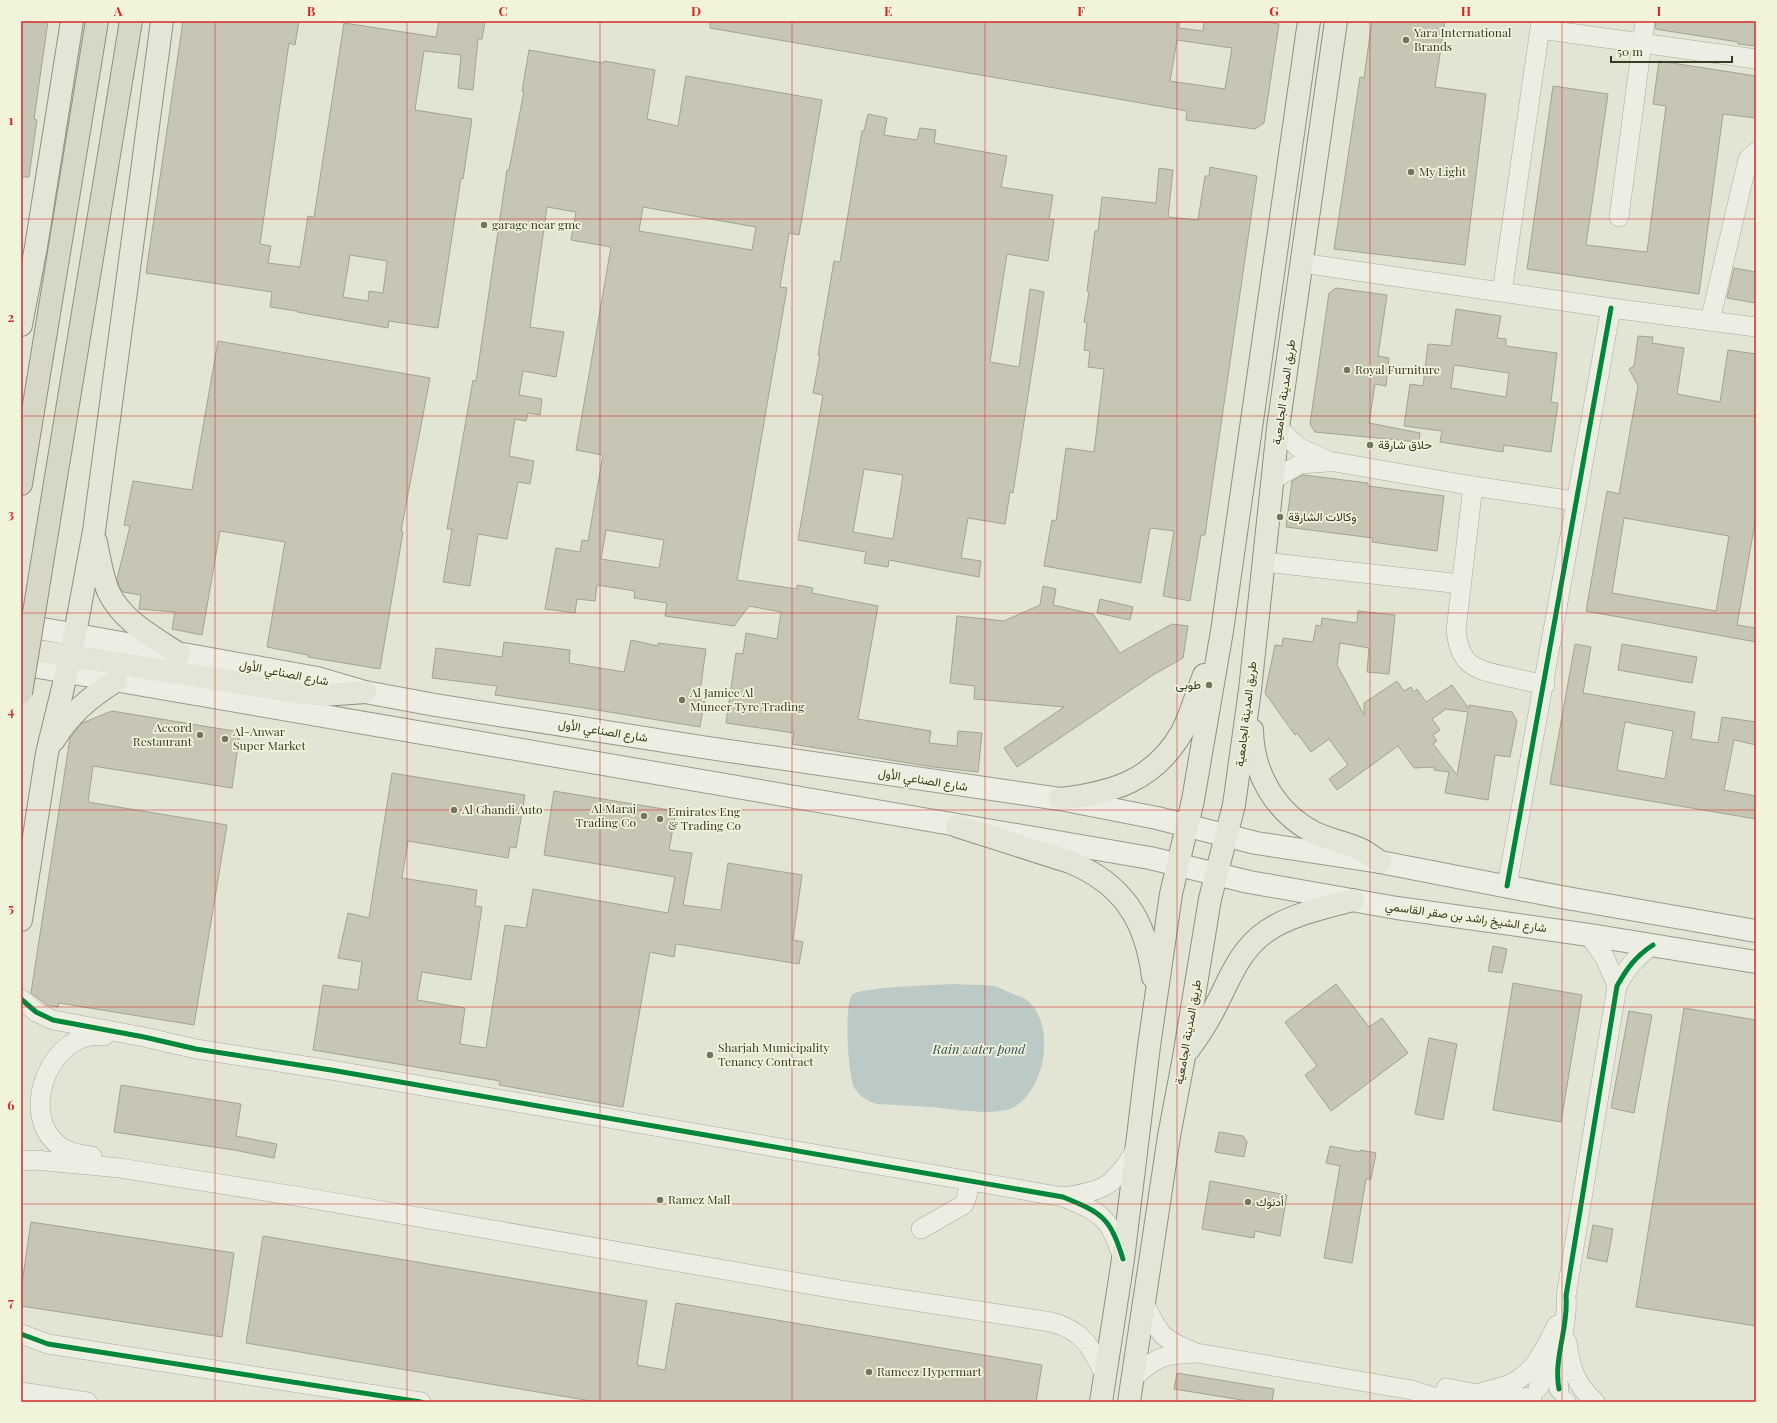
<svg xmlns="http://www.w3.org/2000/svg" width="1777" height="1423" viewBox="0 0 1777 1423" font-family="'Playfair Display',Vazirmatn,serif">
<rect width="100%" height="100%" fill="#e2e5d3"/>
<path fill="#bccac6" d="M953,984C966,985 980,984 993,986C999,987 1006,991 1013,994C1017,996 1023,997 1027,1000C1056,1024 1046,1089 1014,1107C995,1117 953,1109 932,1107C914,1106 896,1105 877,1104C868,1101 861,1098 855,1089C848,1079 843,1001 853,994C865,987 936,985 953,984Z"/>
<g fill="#c7c6b4" stroke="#a4a392" fill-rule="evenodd">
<polygon points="21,21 48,21 34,119 37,120 29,177 21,177"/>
<path d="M183,21H299L295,45L289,43L260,244L271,246L268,263L300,267L308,216L314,217L344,23L436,37L439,21H485L482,39H478L473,90L458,88L461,55L424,51L417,96L415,110L472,119L463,179L461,178L438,328L389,321L388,328L297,312V311L270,307L272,292L146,273ZM350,255L387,261L383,293L369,291L368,301L343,297Z"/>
<path d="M710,21H1180L1179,28L1203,31L1204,21H1261L1279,24L1264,123L1255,129L1186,120L1187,111L710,28ZM1177,40L1232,48L1225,89L1170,81Z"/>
<polygon points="1372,21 1445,21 1435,87 1486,94 1465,265 1334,249 1360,77 1364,78"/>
<polygon points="1656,21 1756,21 1756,46 1738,44 1738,42 1655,29"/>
<path d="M529,50L603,63L604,61L655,70L647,119L678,126L686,76L822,100L799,235L789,233L780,287L787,288L737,580L797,589V585L813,588L812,593L878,606L858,719L931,731L929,743L957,746L958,731L982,733L978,772L933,767L792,744L794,733L726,723L736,653L743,654L746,633L777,639L781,612L749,606L734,626L665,616L667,603L634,598L635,591L597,585L595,601L577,599L575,613L545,609L556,548L580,552L582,540L588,541L603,455L576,450L611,247L571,240L576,212L547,207L530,327L564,332L556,377L523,371L519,395L542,399L540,415L528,413L526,421L515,419L509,456L534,461L530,484L518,482L507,539L478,534L470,586L443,582L452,529H447L473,380L476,381L507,170H509L524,91H522ZM643,207L756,227L752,250L639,231ZM606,530L664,540L659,568L601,559Z"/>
<polygon points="1659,61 1756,76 1756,118 1723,114 1699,294 1527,269 1553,86 1608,94 1586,245 1647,252 1666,106 1653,104"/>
<path d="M868,114L887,118L884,135L917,140L920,128L936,130L934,143L1007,156L1001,187L1053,195L1049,219L1054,220L1048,261L1007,254L990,362L1019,367L1030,289L1044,292L1013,493L1010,492L1005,524L968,518L961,558L981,561L979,577L889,560L888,567L864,563L866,552L798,540L823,395L813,393L820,355H818L834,261L840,262L862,131H864ZM864,469L903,475L893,539L853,532Z"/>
<polygon points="1210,167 1257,176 1205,535 1201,535 1190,601 1163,596 1174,531 1150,528 1141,583 1044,566 1052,520 1056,521 1066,448 1094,452 1104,369 1088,367 1090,351 1084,350 1087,323 1084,322 1089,292 1087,291 1095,231 1098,231 1102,197 1156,203 1159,168 1173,170 1168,217 1198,220 1205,176 1209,176"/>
<polygon points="1734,268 1756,272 1756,303 1727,298"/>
<polygon points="1336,288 1387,295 1378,356 1389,358 1386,386 1375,384 1369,423 1420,433 1419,442 1315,432 1310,424 1329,293"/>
<path d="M1456,309L1501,316L1497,338L1506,339V346L1557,353L1551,402L1558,403L1551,452L1504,445L1503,452L1440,442L1442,431L1404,426L1410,384L1423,386L1428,344L1451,346ZM1454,365L1509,373L1506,397L1451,388Z"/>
<path d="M1638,336L1653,337L1652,343L1684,348L1677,394L1720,402L1728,350L1756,354V517L1737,625L1756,628V642L1586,611L1607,491L1619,494L1638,386L1629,369L1634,366ZM1624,518L1729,536L1716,611L1612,593Z"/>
<polygon points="218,341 430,378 401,531 403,532 380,669 308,657 308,655 267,647 285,542 220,531 202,635 172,629 175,612 139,609 141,595 123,592 119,586 117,579 130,526 124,525 133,481 192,490"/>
<polygon points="1303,475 1368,483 1368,486 1444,496 1437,551 1372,542 1373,538 1286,527 1292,481"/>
<polygon points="1043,586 1056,589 1053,605 1093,614 1120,653 1172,624 1188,626 1183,658 1153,675 1017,767 1004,748 1064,707 974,699 975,686 950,683 957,616 1004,621 1040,605"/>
<polygon points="1100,599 1133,607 1130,620 1097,613"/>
<path d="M1358,611L1395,615L1389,674L1367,672L1369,648L1340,643L1337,665L1364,715V703L1397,681L1404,691L1411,687L1414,692L1417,689L1426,702L1452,685L1469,709V705L1512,712L1517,721L1510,757L1495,755L1488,800L1445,793L1449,772L1434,770V767L1414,768L1398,746L1337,790L1329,779L1348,765L1329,739L1311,752L1297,733L1295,735L1265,693L1275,645L1282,646L1283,638L1313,642L1316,625L1321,626L1322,618L1357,623ZM1446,709L1468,712L1457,775L1433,744L1437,741L1433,735L1440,730L1432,719Z"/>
<polygon points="631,640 658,646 658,643 706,649 699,698 705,698 700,727 579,707 495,695 497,686 432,678 436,648 502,657 504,642 570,650 569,663 624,672"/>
<path d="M1575,644L1591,647L1583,693L1695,712L1691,739L1718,743L1722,717L1756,722V745L1734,740L1724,790L1756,796V819L1550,784ZM1625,722L1673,731L1665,779L1617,770Z"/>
<polygon points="1622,644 1697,657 1692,683 1618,670"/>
<polygon points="112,711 240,732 232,788 93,766 88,802 227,825 194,1025 59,1003 58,1007 47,1005 31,993 70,738 82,723"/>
<polygon points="392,773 525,795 516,848 510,847 508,858 408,841 402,878 477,890 475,906 482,907 471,980 422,972 417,1000 465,1008 460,1044 486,1048 505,925 526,928 533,889 668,913 675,877 544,855 554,791 676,811 669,850 692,853 683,905 721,910 728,863 802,875 793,940 803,942 799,964 676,944 674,957 650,952 623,1107 499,1085 500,1081 313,1050 323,985 358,990 362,962 338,958 348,913 369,918"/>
<polygon points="1493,946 1507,949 1502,973 1488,971"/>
<polygon points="1513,983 1582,995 1561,1122 1493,1110"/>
<polygon points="1336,984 1369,1027 1382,1018 1408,1053 1331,1111 1305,1075 1317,1066 1285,1022"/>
<polygon points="1684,1008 1756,1020 1756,1326 1636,1307"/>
<polygon points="1629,1011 1652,1015 1634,1113 1611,1108"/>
<polygon points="1429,1038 1457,1044 1443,1120 1415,1114"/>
<polygon points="121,1085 241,1104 236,1136 277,1144 274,1158 234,1150 114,1132"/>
<polygon points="1219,1132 1243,1136 1247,1142 1244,1157 1215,1152"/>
<polygon points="1330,1146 1360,1152 1360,1150 1376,1153 1371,1179 1366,1179 1352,1263 1324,1258 1340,1166 1326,1163"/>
<polygon points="1210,1181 1287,1195 1280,1236 1255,1231 1254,1238 1202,1229"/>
<polygon points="31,1222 234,1253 222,1337 21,1306 21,1290"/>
<polygon points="1593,1225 1613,1229 1607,1262 1587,1258"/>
<polygon points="263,1236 647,1301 637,1365 665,1370 676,1303 1042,1365 1036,1402 597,1402 246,1343"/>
<polygon points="1177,1373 1274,1389 1272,1402 1254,1402 1174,1389"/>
</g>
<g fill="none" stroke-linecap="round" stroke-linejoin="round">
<g stroke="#a9aa9b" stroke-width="20">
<g id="street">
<polyline points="1540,29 1756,59"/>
<polyline points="1619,217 1645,21"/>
<polyline points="1302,263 1611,308 1756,327"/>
<polyline points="1502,292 1541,21"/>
<polyline points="1710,321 1747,163 1749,158 1756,152"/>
<polyline points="1278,428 1298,447 1329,461 1473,486 1575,501"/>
<polyline points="1272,480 1300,464 1327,462"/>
<path d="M1473,486L1456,630C1459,664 1474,670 1505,676C1518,679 1531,682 1545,685"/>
<polyline points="1264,562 1461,584"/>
<path d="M1507,886C1543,694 1575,501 1611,308"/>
<polyline points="1589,935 1605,958 1617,986"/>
<path d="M21,999L36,1012L53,1020L144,1037L196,1049L331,1070L1063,1197C1102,1213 1110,1217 1123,1259"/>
<path d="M92,1156C80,1154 67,1153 57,1144C18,1111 52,1029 104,1036"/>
<path d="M21,1161L35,1160L120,1168L308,1198L841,1290L1051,1322C1083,1330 1092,1348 1105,1376"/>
<path d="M1063,1197C1105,1191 1114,1186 1136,1149"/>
<polyline points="921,1229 963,1205 966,1200 970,1181"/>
<path d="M1144,1303C1160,1335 1160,1338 1194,1352"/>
<polyline points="21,1334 48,1344 421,1402"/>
<path d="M1567,1342C1570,1367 1576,1385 1595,1402"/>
<path d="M1133,1378C1157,1356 1164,1354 1197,1353L1412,1390L1430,1396L1461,1402"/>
<polyline points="1446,1388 1504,1399 1532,1397"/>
<polyline points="1538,1388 1547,1373 1552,1354"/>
<path d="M1559,1389C1553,1358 1569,1327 1566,1296L1617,986C1627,968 1636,956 1653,945"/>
<polyline points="21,1392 87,1402"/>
<path d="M1480,1393C1490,1390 1501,1388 1510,1384C1535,1373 1545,1348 1557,1325"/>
<polyline points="1565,1401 1566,1402"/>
</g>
</g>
<g stroke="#999a8b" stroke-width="24">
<g id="secondary">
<polyline points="21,625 317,678 365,692 435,705 702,747 1060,799 1157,818 1256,843 1380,862 1561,897 1756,931"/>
<polyline points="21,664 1150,858 1249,882 1397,908 1589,935 1756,962"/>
</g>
</g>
<g stroke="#8f9082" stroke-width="24">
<g id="primary">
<polyline points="21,325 36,247 72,21"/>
<path d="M96,542C99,558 102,575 108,591C122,621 153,637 179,654"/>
<polyline points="21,648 303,693 324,695 365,692"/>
<path d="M1252,730C1253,773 1275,812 1313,832C1328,840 1346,842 1362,850C1368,853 1374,858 1380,862"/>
<path d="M54,740C69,714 91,696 116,681"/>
<path d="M1060,799C1112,793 1154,781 1182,732C1191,714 1197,693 1204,675"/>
<path d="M957,826L1070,862C1123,884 1146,920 1153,977"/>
<polyline points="21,920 47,753 71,655 94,531 162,21"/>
<path d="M1189,1049C1197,1038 1205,1026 1212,1013C1228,984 1238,950 1267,931C1292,914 1324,908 1353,900"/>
<polyline points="1101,1402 1123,1259 1149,1046 1171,894 1193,800 1222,631 1309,21"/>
<polyline points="1129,1402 1169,1136 1184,1057 1210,899 1234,805 1250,690 1278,428 1336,21"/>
</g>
</g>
<g stroke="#8f9082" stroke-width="24">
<g id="highway">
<polyline points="55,483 131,21"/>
<polyline points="21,484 97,21"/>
</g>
</g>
<use href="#street" stroke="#eceee4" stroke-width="19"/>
<use href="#secondary" stroke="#eceee4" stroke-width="22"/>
<use href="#primary" stroke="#e3e5d6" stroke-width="22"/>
<use href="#highway" stroke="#d6d7c4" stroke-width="22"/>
<g stroke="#8f9082" stroke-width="24" stroke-linecap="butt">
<polyline id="highway-bridge" points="21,693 55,483"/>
</g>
<use href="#highway-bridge" stroke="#d6d7c4" stroke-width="22"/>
<g stroke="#f1f4db" stroke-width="8">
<g id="cycleway">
<path d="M1507,886C1543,694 1575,501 1611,308"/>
<path d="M21,999L36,1012L53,1020L144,1037L196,1049L331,1070L1063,1197C1102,1213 1110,1217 1123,1259"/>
<polyline points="21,1334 48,1344 421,1402"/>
<path d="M1559,1389C1553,1358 1569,1327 1566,1296L1617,986C1627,968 1636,956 1653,945"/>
</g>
</g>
<use href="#cycleway" stroke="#00873e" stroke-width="5"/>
</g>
<path fill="none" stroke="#d62828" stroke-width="1" stroke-opacity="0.55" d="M215,21V1402M407,21V1402M600,21V1402M792,21V1402M985,21V1402M1177,21V1402M1370,21V1402M1562,21V1402M21,219H1756M21,416H1756M21,613H1756M21,810H1756M21,1007H1756M21,1204H1756"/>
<g fill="#757461" stroke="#f1f4db" stroke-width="1.5">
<circle cx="1406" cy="40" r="4"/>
<circle cx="1411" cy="172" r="4"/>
<circle cx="484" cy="225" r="4"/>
<circle cx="1347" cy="370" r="4"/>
<circle cx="1370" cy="445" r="4"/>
<circle cx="1280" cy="517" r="4"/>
<circle cx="1209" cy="685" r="4"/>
<circle cx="682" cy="700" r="4"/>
<circle cx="200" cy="735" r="4"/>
<circle cx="225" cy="739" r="4"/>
<circle cx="454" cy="810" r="4"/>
<circle cx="644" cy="816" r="4"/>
<circle cx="660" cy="819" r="4"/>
<circle cx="710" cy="1055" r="4"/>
<circle cx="660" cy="1200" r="4"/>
<circle cx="1248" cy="1202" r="4"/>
<circle cx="869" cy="1372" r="4"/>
</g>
<g text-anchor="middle" stroke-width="3.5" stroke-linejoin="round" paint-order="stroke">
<g font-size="12" fill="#3a3723" stroke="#f1f4db" text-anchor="start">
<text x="1414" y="37">Yara International<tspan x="1414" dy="14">Brands</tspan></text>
<text x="1419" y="176">My Light</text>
<text x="492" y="229">garage near gmc</text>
<text x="1355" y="374">Royal Furniture</text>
<text x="1378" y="449">حلاق شارقة</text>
<text x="1288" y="521">وكالات الشارقة</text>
<text x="1201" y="689" text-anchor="end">طوبى</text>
<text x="690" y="697">Al Jamiee Al<tspan x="690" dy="14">Muneer Tyre Trading</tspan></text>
<text x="192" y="732" text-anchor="end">Accord<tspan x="192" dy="14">Restaurant</tspan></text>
<text x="233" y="736">Al-Anwar<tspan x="233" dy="14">Super Market</tspan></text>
<text x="636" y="813" text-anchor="end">Al Maraj<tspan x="636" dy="14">Trading Co</tspan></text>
<text x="462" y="814">Al Ghandi Auto</text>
<text x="668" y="816">Emirates Eng<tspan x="668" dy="14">&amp; Trading Co</tspan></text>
<text x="718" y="1052">Sharjah Municipality<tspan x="718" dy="14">Tenancy Contract</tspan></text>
<text x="668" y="1204">Ramez Mall</text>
<text x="1256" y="1206">أدنوك</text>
<text x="877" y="1376">Rameez Hypermart</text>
</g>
<g font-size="12" fill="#3a3723" stroke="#f1f4db">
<text transform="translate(1284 392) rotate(-82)" y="4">طريق المدينة الجامعية</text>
<text transform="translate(284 673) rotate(11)" y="4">شارع الصناعي الأول</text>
<text transform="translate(1246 714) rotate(-83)" y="4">طريق المدينة الجامعية</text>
<text transform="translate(603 731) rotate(9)" y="4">شارع الصناعي الأول</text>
<text transform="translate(923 780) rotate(9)" y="4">شارع الصناعي الأول</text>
<text transform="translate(1466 917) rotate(8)" y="4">شارع الشيخ راشد بن صقر القاسمي</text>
<text transform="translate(1188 1032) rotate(-80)" y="4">طريق المدينة الجامعية</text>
</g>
<g font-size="13" font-style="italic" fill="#344c58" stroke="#f1f4db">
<text x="979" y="1054">Rain water pond</text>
</g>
</g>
<rect width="1777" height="1423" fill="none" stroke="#f1f4db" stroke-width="44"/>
<path d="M1611 56v6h121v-6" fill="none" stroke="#3a3723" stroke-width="2"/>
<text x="1617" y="56" font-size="12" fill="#3a3723" stroke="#f1f4db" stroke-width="3" paint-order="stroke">50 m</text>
<rect x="22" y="22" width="1733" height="1379" fill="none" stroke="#d62828" stroke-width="1.5"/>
<g font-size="13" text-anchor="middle" font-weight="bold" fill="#d62828">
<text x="118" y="16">A</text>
<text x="311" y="16">B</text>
<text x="503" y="16">C</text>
<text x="696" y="16">D</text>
<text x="888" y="16">E</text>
<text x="1081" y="16">F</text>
<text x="1274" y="16">G</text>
<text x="1466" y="16">H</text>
<text x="1659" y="16">I</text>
<text x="11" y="125">1</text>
<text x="11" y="322">2</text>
<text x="11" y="519">3</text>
<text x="11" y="716">4</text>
<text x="11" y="913">5</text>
<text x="11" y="1110">6</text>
<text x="11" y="1307">7</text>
</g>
</svg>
